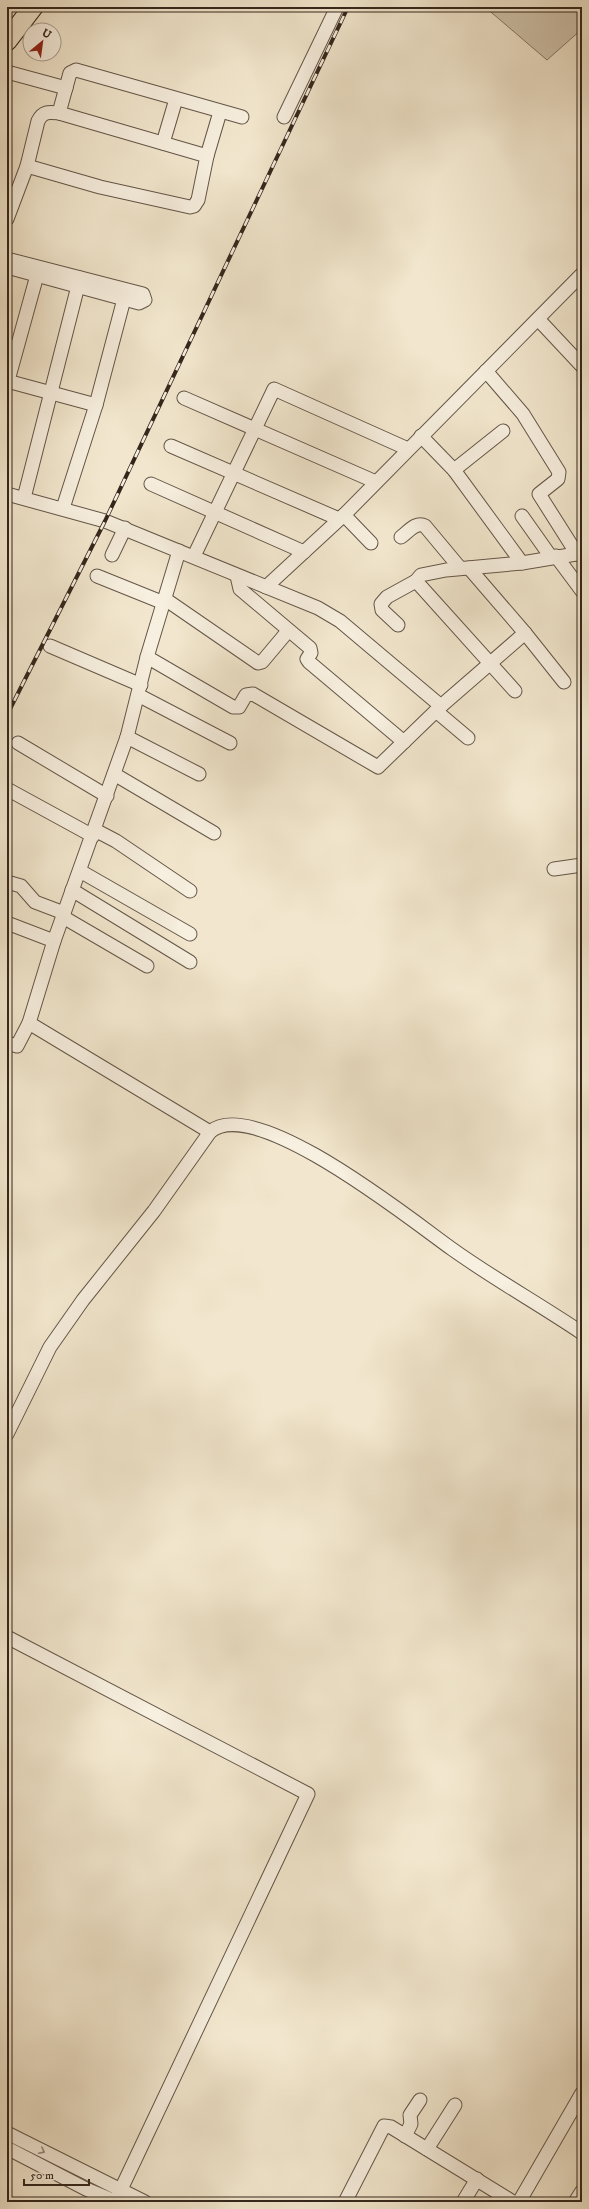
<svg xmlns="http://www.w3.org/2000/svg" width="589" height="2209" viewBox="0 0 589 2209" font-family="'IM FELL DW Pica',serif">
<rect width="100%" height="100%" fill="#f2e7ce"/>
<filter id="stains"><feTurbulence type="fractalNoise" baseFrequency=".005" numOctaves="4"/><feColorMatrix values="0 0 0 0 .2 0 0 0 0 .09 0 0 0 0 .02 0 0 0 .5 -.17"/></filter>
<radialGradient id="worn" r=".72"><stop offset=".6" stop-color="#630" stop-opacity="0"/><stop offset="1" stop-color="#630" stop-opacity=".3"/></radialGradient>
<polygon fill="#d2c6b0" stroke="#837666" points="485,7 582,7 582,29 547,60"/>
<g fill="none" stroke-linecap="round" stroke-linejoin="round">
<g stroke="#645648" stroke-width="15">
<g id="minor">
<polyline points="7,72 66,88"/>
<polyline points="59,113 70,73 76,70 242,117"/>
<polyline points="284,117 337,7"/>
<polyline points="163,143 176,99"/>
<polyline points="27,166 100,187 190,207 194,206 198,200 207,156 220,112"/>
<path d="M7,219L27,166L38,121C43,111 49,112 59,113L207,156"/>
<polyline points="7,259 143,294 145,300 139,303 7,267"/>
<polyline points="538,319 582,366"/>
<polyline points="486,371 523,414 559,472 558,479 539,494 577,554"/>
<polyline points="7,381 96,405"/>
<polyline points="7,384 39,268"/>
<polyline points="184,398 376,482"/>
<polyline points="421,436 454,470 522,563"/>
<polyline points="171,446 339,519"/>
<polyline points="454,470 503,431"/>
<polyline points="151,484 304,552"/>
<polyline points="7,494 105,521 318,608 340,621 441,706"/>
<polyline points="24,498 80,278"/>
<polyline points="63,508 96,405 124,299"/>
<polyline points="344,515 371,543"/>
<polyline points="522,516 551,557"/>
<path d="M401,537C408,532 416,521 425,526L460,568"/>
<polyline points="179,551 147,657 127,737 54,941 29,1023 210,1132"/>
<polyline points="112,555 125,528"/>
<polyline points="194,556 274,389 408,449"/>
<polyline points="556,556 582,591"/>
<polyline points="469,568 525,633 564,682"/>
<polyline points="97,576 164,603"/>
<polyline points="237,576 240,589 310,648 311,653 307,659 309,662 404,742"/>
<polyline points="416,581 515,691"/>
<polyline points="266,587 344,515 582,274"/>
<polyline points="165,599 258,663 262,662 288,631"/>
<polyline points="398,625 382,610 381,604 387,597 416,581 421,575 446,570 522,563 582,553"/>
<polyline points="50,646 141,685"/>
<polyline points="147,657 233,707 239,707 246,695 253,694 378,767 441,706 525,633"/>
<polyline points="138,695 230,743"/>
<polyline points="436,711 468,738"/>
<polyline points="127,737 199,774"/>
<polyline points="18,743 107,796"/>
<polyline points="114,774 214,833"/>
<polyline points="7,789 93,836"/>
<polyline points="95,830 116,841 190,891"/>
<polyline points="554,869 582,865"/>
<polyline points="80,871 190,934"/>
<polyline points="7,882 21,886 35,902 64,913"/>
<polyline points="72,890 190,962"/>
<polyline points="63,917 147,966"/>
<polyline points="7,923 54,941"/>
<polyline points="7,1043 17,1046 29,1023"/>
<path d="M7,1434L50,1347L83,1300L154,1211L210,1132C254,1093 414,1222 452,1249C494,1279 539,1304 582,1333"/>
<polyline points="7,1637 308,1794 115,2202"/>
<polyline points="7,2133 145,2202"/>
<polyline points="405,2136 411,2124 410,2115 420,2100"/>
<polyline points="7,2148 86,2189 117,2202"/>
<polyline points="427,2149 455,2105"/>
<polyline points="345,2202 384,2126 391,2127 513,2202"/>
<polyline points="463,2202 477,2179"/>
<polyline points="519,2202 582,2093"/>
<polyline points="575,2202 582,2191"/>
</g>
</g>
<g stroke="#34261c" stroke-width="21">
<polyline id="highway" points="7,41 33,7"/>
</g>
<use href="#minor" stroke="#f7efdf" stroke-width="13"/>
<use href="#highway" stroke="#f2e7ce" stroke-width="19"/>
<g stroke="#34261c" stroke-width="4">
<polyline id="rail" points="7,715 105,521 348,7"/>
</g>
<use href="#rail" stroke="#f7efdf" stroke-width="2.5" stroke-dasharray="8" stroke-linecap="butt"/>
</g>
<defs><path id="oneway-chevron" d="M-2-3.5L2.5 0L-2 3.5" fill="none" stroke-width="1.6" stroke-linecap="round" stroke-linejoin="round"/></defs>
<use stroke="#968a7e" href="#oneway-chevron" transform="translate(42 2151) rotate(27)"/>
<rect width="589" height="2209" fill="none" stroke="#f2e7ce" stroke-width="24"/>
<rect x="8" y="8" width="573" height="2193" fill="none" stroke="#34261c" stroke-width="2"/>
<rect x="12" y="12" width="565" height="2185" fill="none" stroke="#34261c"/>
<g transform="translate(42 42) rotate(29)"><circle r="19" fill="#f7efdf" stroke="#a99f91"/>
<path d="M0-3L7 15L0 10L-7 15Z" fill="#8f2418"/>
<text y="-6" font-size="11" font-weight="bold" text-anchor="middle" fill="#34261c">U</text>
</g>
<path d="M24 2179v6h65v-6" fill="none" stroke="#34261c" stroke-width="2"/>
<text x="30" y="2179" font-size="12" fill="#34261c" stroke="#f7efdf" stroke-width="3" paint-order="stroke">50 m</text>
<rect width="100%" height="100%" filter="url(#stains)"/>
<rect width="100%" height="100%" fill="url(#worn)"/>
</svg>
